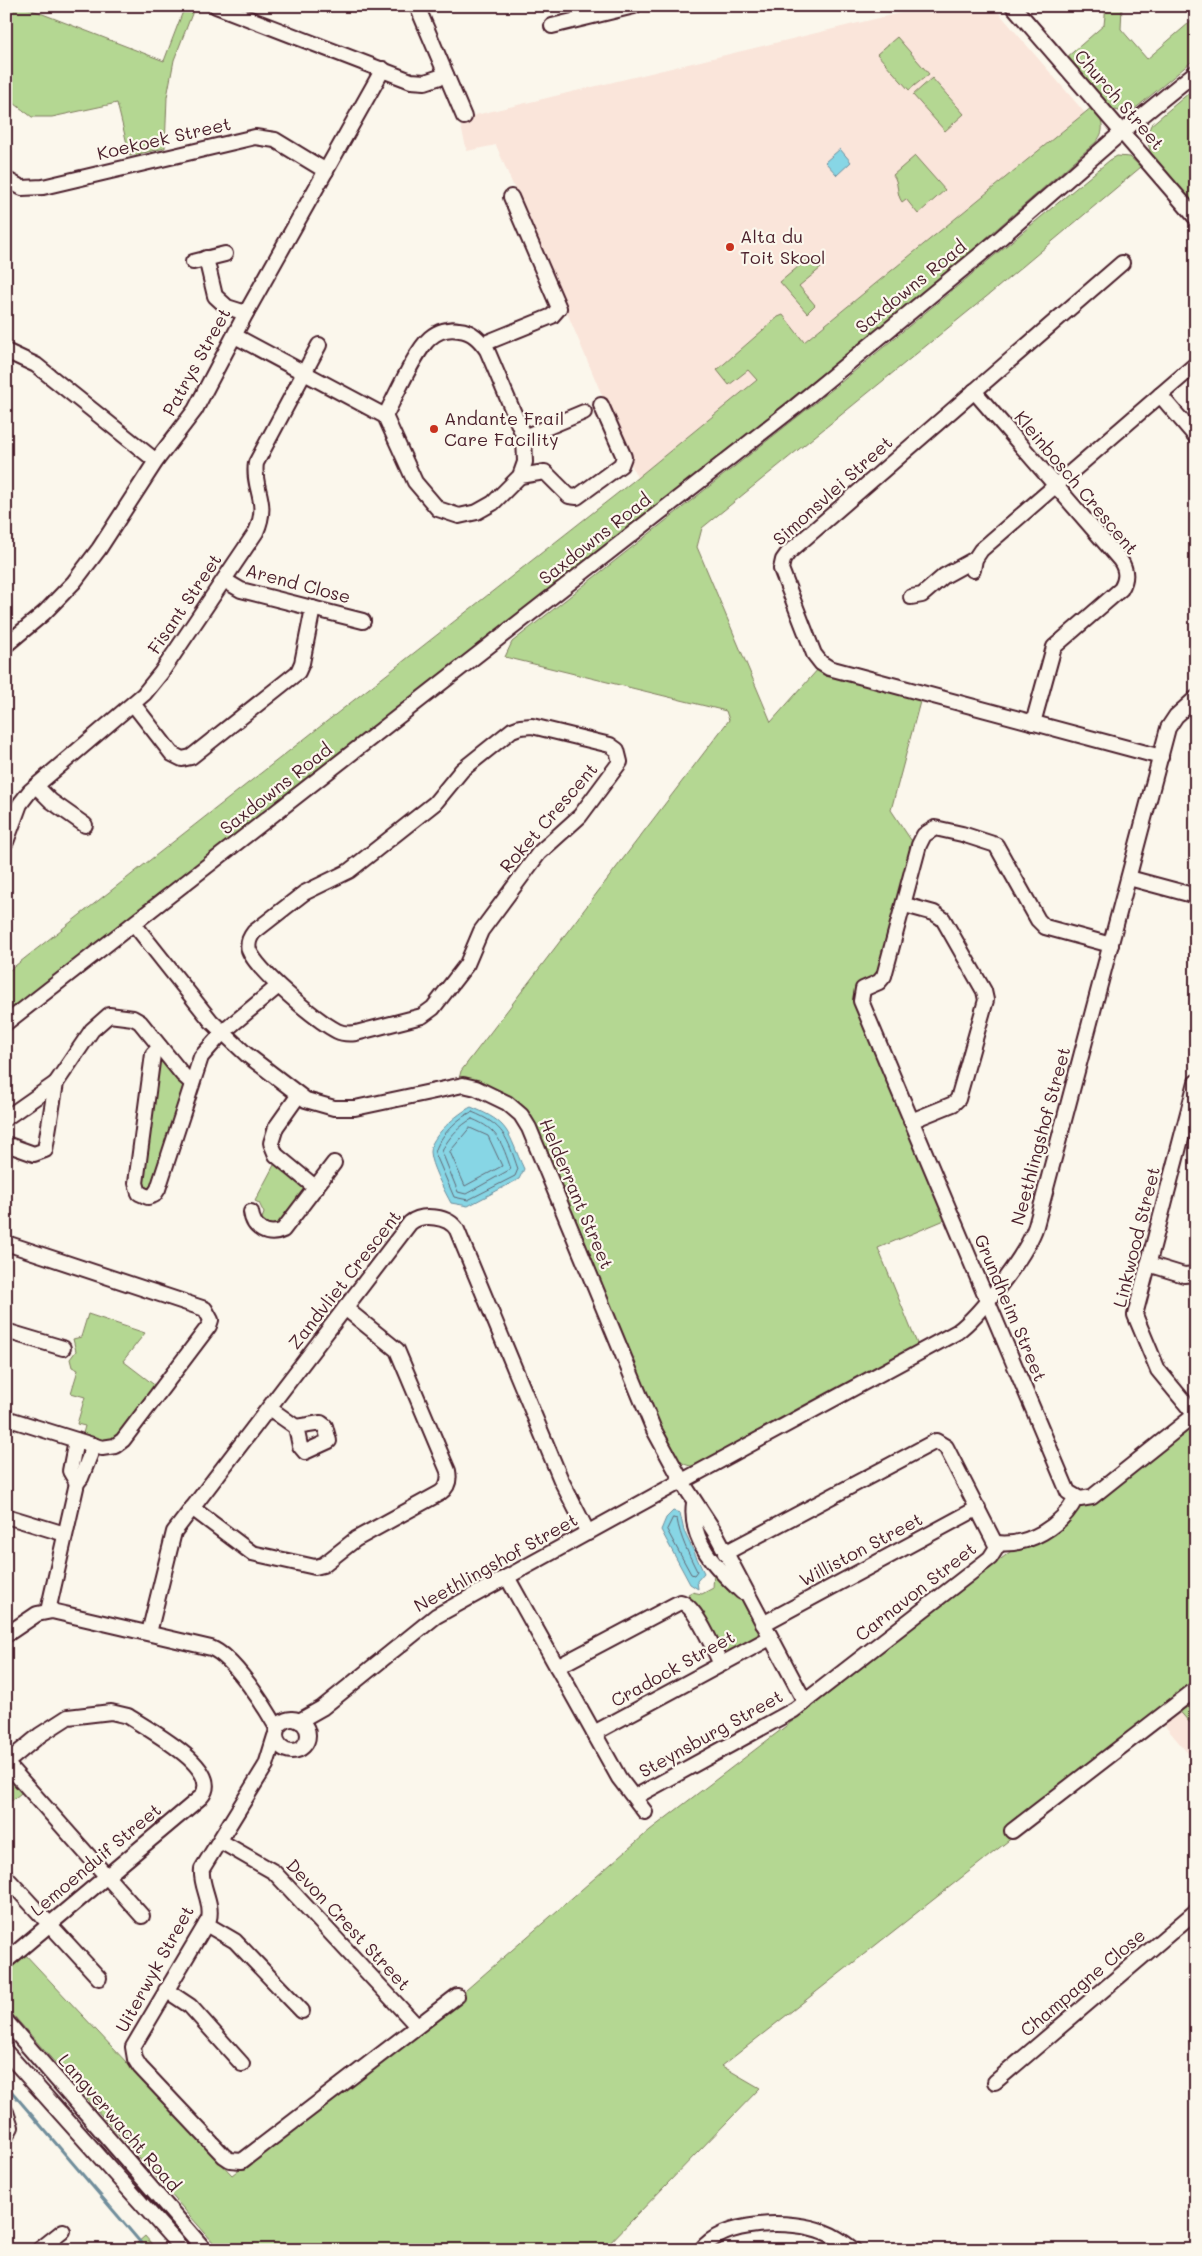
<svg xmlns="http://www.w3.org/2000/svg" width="1202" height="2256" viewBox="0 0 1202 2256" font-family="Mali,sans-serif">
<rect width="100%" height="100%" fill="#fbf7ec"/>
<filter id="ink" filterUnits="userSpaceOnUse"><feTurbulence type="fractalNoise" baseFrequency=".02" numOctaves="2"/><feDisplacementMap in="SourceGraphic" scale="10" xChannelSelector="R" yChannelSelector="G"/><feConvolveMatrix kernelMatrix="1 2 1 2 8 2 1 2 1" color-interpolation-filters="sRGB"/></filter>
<g filter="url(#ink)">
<g fill="#fae5da">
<polygon points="929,6 993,6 1085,113 637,478 496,145 467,151 459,119"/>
<polygon points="1196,1693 1196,1763 1160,1720"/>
</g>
<g fill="#b4d792" stroke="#7f7b5e">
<polygon points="6,6 22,6 164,61 185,6 195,6 174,60 167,97 165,148 130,156 117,103 52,117 32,117 6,97"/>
<path d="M1106,6H1122L1121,29L1147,59L1196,17V58L1137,107C1127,113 1118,113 1108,106L1066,58L1104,25Z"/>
<polygon points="897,37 929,74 909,90 877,54"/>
<polygon points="932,78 964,114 945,131 913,95"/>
<polygon points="1196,87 1196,208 1148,152 1150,150 1146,137 1151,125"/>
<path d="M1092,107C1102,119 1107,129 1096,142L936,282L752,430L6,1015V973L637,478L757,380L748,370L729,385L717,370L778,317L783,315L804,342Z"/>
<path d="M915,156L945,190L918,214L906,199L902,202C896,194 899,182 893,175Z"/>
<path d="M1117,156L1130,157L1141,167L991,293L702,528L697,547L771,722L819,668L921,698L891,810L911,840L916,841L880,975L860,986L947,1219L878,1248L918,1346L698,1466C677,1469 670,1447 661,1432L531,1118C514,1094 487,1085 459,1079L461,1071L729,720L726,711L505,657L512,642L834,388L1110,160Z"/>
<polygon points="811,256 821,268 799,286 815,305 807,313 780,282"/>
<polygon points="162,1061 185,1086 153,1188 146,1191 141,1183 157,1063"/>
<polygon points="275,1163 304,1186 305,1193 275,1230 261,1221 264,1213 259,1203 255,1201"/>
<polygon points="88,1314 145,1333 123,1361 157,1387 120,1436 108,1443 82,1437 85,1426 77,1424 85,1397 71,1393 78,1370 72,1367 70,1359 76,1351 73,1339 81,1337"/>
<polygon points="1196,1422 1196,1718 1190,1723 1177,1708 722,2066 760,2088 603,2250 220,2250 6,2007 6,1970 23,1952 232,2175 458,1997 650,1830 824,1697 1033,1534 1032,1531 1072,1501 1076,1502"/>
<polygon points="714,1571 745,1602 760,1629 754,1642 726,1656 720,1653 688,1594 692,1592 702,1594 713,1588"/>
<polygon points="6,1770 25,1790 6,1805"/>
<polygon points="145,2236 157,2250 129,2250"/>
</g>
<g fill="#87d6e5" stroke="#6f8d9b">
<polygon points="840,149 851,162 837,175 825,162"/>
<path d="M471,1107C511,1123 507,1132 524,1169L519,1179L468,1206L451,1203C445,1192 430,1164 430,1152C430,1137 458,1113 471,1107Z"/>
<polygon points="673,1511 680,1513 684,1531 704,1573 697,1581 698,1589 690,1584 661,1530 666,1518"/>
</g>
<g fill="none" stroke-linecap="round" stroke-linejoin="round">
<g stroke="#626875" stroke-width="1">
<path d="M472,1112C504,1125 507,1137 518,1169L515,1176L468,1200L454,1197L435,1153C438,1138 458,1117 472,1112Z"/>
<path d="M472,1119C498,1129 502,1143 511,1169L466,1194L458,1192L442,1152C445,1141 461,1124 472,1119Z"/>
<polygon points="470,1128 488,1136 502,1166 465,1186 450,1152"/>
<path d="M673,1518L677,1519C680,1537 689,1555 697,1571L694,1575L691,1574L667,1530Z"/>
</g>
<polyline stroke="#6f8d9b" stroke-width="3" points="6,2085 147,2250"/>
<g stroke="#4a1f2b" stroke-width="18">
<g id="minor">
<polyline points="216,6 411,81 425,82 446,75"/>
<polyline points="417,6 464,117"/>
<polyline points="1013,6 1196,218"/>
<polyline points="552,26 634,6"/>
<polyline points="6,179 22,188 43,187 255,137 275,140 326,171"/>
<polyline points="206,258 215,296 227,307 246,313"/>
<polyline points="193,262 225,254"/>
<polyline points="1122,263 788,553 783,560 781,569 814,654 821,663 829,668 1161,757"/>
<path d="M235,336L385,416L415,482L438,509L459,516L477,512L493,503L520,476L525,462L524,437L487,350C480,340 472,331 459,330C449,328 438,331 430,338C415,351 396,396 385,416"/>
<polyline points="483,344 552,316 559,308 511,197"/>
<polyline points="6,351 36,365 156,461"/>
<path d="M974,391L1120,560C1127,570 1127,579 1121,589L1054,647L1033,723"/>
<polyline points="1160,395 1196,437"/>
<polyline points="524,437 584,412"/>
<polyline points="520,476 545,472 569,496 577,497 621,465 624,457 601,405"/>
<polyline points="973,570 975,559 981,550 1196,364"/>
<polyline points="224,580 241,590 363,621"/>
<polyline points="911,597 922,595 944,576 975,559"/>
<polyline points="6,645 44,613 74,582 99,549 156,461 195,410 246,313 383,69"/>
<polyline points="134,705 172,754 182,759 191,757 298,672 302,663 313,608"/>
<path d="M532,726L610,745L617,750L620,762L580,816L539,853L481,931L467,964L433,1008L422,1016L356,1033C349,1034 343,1034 337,1031C316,1020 257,971 249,950C247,943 250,937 254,932L304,893L349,871L435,803L462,770L512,730L520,727Z"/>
<polyline points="36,786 51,801 85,825"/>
<path d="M6,842L20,804L30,791L144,694L161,673L256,532C270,501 252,489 256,463L319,345"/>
<polyline points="1129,878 1196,896"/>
<polyline points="905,905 934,913 943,919 984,991 986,1000 958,1099 953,1104 911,1121"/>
<polyline points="134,924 211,1021 246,1054 306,1100 334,1108 355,1108 463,1085 476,1088 507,1103 521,1115 529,1128 654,1430 679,1476"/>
<polyline points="1111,945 1045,927 1038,920 996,845 962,834 935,828 924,835 919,845 884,976 879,982 863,989 861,1001 1068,1492 1080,1499 1092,1497 1196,1414"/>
<polyline points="6,1023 796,406 998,240 1122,132 1196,72"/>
<polyline points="160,1047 153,1054 136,1183 139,1193 148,1197 154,1195 158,1189 201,1057 223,1032 277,987"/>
<polyline points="298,1096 276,1127 271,1143 276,1155 316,1188"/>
<polyline points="6,1118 56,1083"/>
<polyline points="6,1144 34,1154 45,1150 56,1083 92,1030 109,1015 133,1018 140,1022 183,1075 192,1083"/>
<path d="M251,1212C253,1229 268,1237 283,1230L334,1163"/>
<polyline points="6,1243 205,1309 211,1320 209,1326 123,1440 115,1446 102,1448 6,1418"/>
<polyline points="1148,1264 1184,1275 1196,1274"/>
<polyline points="6,1331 63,1348"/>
<polyline points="269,1408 296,1427 321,1423 325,1426 329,1441 305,1452 300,1446 296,1427"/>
<polyline points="1195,1415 1158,1370 1135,1315 1196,1082"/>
<polyline points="76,1440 70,1471 77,1483"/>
<path d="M688,1478L957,1332C980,1315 1027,1254 1036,1226L1168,728L1176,716L1196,698"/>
<polyline points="686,1488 716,1534 805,1702"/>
<path d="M694,1503C689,1541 716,1568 742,1592"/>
<path d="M192,1508L252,1553L315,1567L323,1565L356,1539L440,1493C447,1488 450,1481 448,1471L397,1350L345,1308"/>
<polyline points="6,1516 65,1534"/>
<path d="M996,1543C1028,1547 1062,1526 1076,1498"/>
<polyline points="507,1577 619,1778 645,1812"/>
<polyline points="48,1611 77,1483 81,1478 94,1445"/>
<polyline points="763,1624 978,1508"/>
<path d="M149,1633L174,1532L410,1223C422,1213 449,1216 457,1230L561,1480L588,1533"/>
<path d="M6,1635L37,1614L52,1611L211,1648C233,1656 266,1708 277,1728"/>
<path d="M557,1667L680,1602C695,1604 714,1650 721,1664"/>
<circle cx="292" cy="1735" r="16"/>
<polyline points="299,1721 322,1708 436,1616 676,1484"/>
<polyline points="594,1733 770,1638"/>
<path d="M275,1736L266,1765L202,1869C200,1886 213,1902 209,1919L133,2047L135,2059L140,2067L224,2156L230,2160L242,2161L457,1996"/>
<polyline points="6,1763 142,1916"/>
<polyline points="635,1797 794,1710 990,1558 997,1547 946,1447 936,1441 725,1553"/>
<polyline points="1012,1831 1196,1689"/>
<polyline points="220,1841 274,1872 417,2026"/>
<polyline points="6,1877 99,1978"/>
<polyline points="206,1924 235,1941 302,2011"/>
<path d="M6,1961L201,1797C225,1769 147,1729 128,1716L111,1712L68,1717L40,1735L6,1763"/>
<polyline points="166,1990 190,2006 242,2064"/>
<polyline points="6,2021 205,2250"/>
<polyline points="6,2052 183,2250"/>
<polyline points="995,2082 1196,1911"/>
<polyline points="6,2112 11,2127 6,2136"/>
<polyline points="39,2250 63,2231"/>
<path d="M701,2250C724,2220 792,2219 824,2232C835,2236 845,2243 854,2250"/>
</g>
</g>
<use href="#minor" stroke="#fbf7ec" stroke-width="14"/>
</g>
</g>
<g fill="#c8321e" stroke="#fbf7ec" stroke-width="2">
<circle cx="730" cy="247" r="5"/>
<circle cx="434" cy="429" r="5"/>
</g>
<g text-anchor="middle" stroke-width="4.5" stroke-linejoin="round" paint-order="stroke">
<g font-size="18" fill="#4a1f2b" stroke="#fbf7ec">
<text transform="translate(1119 100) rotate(49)" y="6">Church Street</text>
<text transform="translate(164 139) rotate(-13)" y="6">Koekoek Street</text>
<text transform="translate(911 287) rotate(-39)" y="6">Saxdowns Road</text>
<text transform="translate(197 362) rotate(-61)" y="6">Patrys Street</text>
<text transform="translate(1076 483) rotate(50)" y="6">Kleinbosch Crescent</text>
<text transform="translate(833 491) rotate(-42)" y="6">Simonsvlei Street</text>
<text transform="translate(595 539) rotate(-38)" y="6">Saxdowns Road</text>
<text transform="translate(298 584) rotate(15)" y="6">Arend Close</text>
<text transform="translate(185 604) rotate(-56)" y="6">Fisant Street</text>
<text transform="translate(276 789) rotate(-38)" y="6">Saxdowns Road</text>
<text transform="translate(549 818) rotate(-49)" y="6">Roket Crescent</text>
<text transform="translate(1041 1136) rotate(-75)" y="6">Neethlingshof Street</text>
<text transform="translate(576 1194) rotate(67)" y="6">Helderrant Street</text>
<text transform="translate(1137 1237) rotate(-76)" y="6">Linkwood Street</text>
<text transform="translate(345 1280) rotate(-52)" y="6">Zandvliet Crescent</text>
<text transform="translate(1010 1308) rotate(67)" y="6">Grundheim Street</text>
<text transform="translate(861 1550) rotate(-28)" y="6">Williston Street</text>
<text transform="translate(496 1563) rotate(-29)" y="6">Neethlingshof Street</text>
<text transform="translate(916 1592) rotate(-38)" y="6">Carnavon Street</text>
<text transform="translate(673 1669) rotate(-29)" y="6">Cradock Street</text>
<text transform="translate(711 1734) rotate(-29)" y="6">Steynsburg Street</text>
<text transform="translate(96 1860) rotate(-40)" y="6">Lemoenduif Street</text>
<text transform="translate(348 1925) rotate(47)" y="6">Devon Crest Street</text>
<text transform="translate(155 1969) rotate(-61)" y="6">Uiterwyk Street</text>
<text transform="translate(1083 1983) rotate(-40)" y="6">Champagne Close</text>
<text transform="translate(119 2123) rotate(49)" y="6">Langverwacht Road</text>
</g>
<g font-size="18" fill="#4a1f2b" stroke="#fbf7ec" text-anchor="start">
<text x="740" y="243">Alta du<tspan x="740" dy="21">Toit Skool</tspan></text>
<text x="444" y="425">Andante Frail<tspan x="444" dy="21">Care Facility</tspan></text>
</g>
</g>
<rect width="1202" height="2256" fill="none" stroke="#fbf7ec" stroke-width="25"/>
<rect x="12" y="12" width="1177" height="2231" fill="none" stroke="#4a1f2b" stroke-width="2" filter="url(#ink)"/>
</svg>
